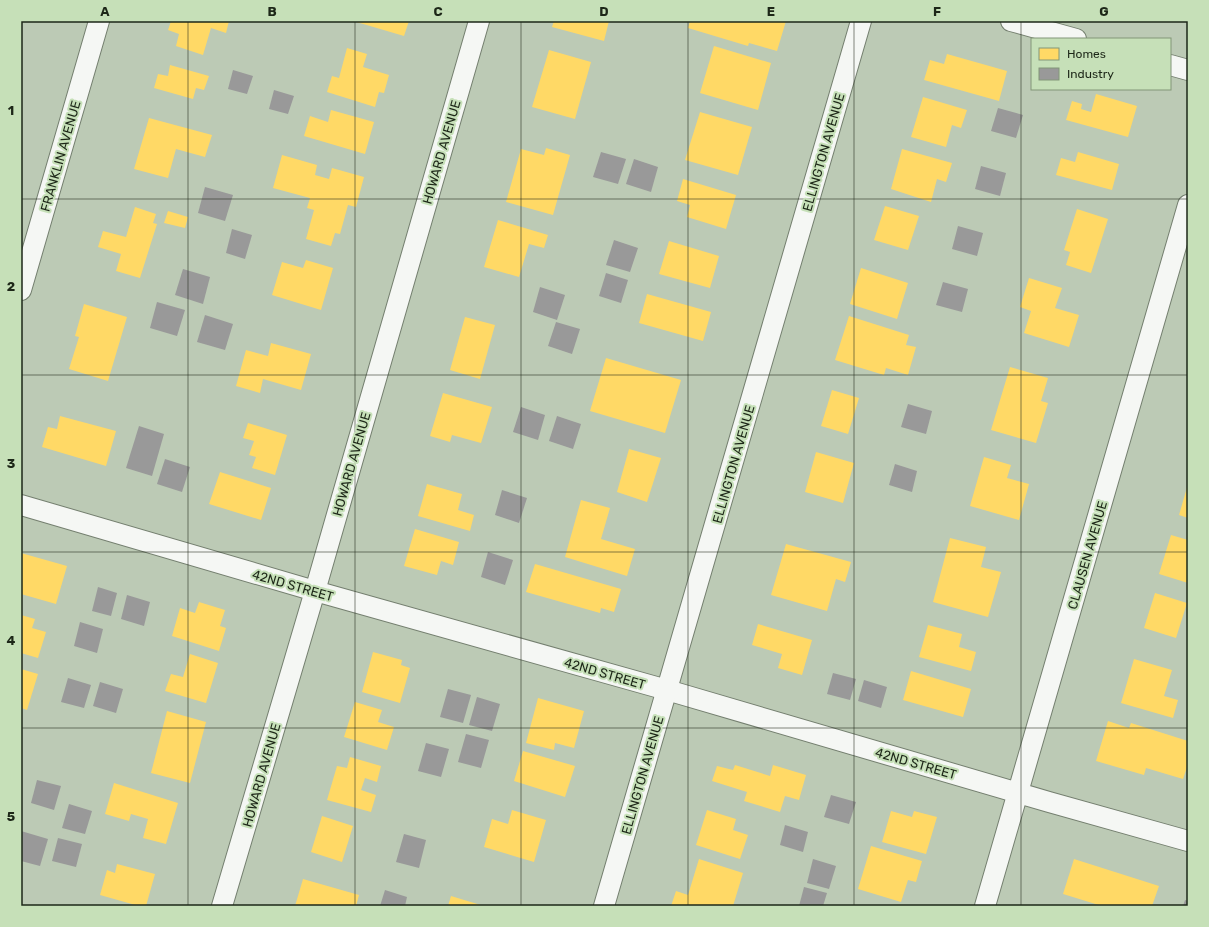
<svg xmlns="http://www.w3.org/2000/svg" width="1209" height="927" viewBox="0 0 1209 927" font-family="Rubik,sans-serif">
<rect width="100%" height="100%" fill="#bccab5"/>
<g fill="#ffd966">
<polygon points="171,21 229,21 226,33 211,28 203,55 176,46 179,34 168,30"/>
<polygon points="353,21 409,21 404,36"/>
<polygon points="554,21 609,21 604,41 552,27"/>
<polygon points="690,21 786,21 777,51 749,43 748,46 688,28"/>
<polygon points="714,46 771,63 758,110 700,93"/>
<polygon points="347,48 367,54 363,67 389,75 384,93 379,92 375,107 327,92 332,76 339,78"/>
<polygon points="549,50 591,62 575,119 532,107"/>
<polygon points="947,54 1007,71 999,101 924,80 930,60 944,64"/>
<polygon points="170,65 209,76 204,90 196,88 193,99 154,88 158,74 168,76"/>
<polygon points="1096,94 1137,106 1128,137 1066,120 1072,101 1082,104 1081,109 1091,112"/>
<polygon points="923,97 967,110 961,128 952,125 946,147 911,137"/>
<polygon points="331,110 374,122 365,154 304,136 310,116 328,122"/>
<polygon points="700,112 752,127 738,175 685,160"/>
<polygon points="149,118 212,135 205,157 176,149 168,178 134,169"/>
<polygon points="546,148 570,155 553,215 506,202 521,149 544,155"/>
<polygon points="902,149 952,163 946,182 937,179 931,202 891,189"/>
<polygon points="1078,152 1119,164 1112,190 1056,175 1061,158 1075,162"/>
<polygon points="282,155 317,165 315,175 329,179 332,168 364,177 356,207 348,205 340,234 335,233 331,246 306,239 314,210 307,208 310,198 273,188"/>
<polygon points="683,179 736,195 726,229 687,217 690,205 677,201"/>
<polygon points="885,206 919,216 908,250 874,240"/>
<polygon points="135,207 156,214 153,223 157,224 140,278 116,271 121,254 98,247 103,231 126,237"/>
<polygon points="1077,209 1108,219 1091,273 1066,265 1070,252 1064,250"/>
<polygon points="168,211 188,217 185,228 164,223"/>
<polygon points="498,220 548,235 544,248 529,244 519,277 484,267"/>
<polygon points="669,241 719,256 710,288 659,274"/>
<polygon points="306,260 333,268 321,310 272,295 282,262 303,268"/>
<polygon points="861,268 908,283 897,319 850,304"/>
<polygon points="1029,278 1062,288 1055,308 1079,315 1069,347 1024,333 1031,311 1020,307"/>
<polygon points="647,294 711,312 703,341 639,323"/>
<polygon points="84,304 127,317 108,381 69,369 79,337 75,336"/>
<polygon points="849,316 909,335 906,345 916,347 908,375 886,368 884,375 835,360"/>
<polygon points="465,317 495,325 480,379 450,370"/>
<polygon points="271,343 311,354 301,390 263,379 260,393 236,386 246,350 268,356"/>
<polygon points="606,358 681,380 665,433 590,411"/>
<polygon points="1010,367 1048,378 1041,401 1048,403 1036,443 991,430"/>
<polygon points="832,390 859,398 848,434 821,426"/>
<polygon points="443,393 492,407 481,443 452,435 450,442 430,436"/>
<polygon points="60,416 116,431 106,466 42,447 48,427 57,429"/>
<polygon points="248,423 287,435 275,475 252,468 256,457 249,455 254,441 243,438"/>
<polygon points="629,449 661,458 647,502 617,492"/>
<polygon points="816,452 854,463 843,503 805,492"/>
<polygon points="984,457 1011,465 1007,478 1029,484 1019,520 970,506"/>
<polygon points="220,472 271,488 261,520 209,504"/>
<polygon points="427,484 462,494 458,510 474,515 470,531 418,516"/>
<polygon points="1188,484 1188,518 1179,515"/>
<polygon points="581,500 610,508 601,539 635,549 627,576 565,557"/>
<polygon points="415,529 459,542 453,565 441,561 437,575 404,566"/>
<polygon points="1171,535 1188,540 1188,583 1159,574"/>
<polygon points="950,538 986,547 981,567 1001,572 988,617 933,602"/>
<polygon points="786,544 851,562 845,582 836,579 827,611 771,595"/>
<polygon points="21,553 67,566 56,604 21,594"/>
<polygon points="535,564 621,589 614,612 601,608 600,613 526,592"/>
<polygon points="1155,593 1187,603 1176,638 1144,628"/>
<polygon points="199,602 225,610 220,626 226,628 219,651 172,636 180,608 195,613"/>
<polygon points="21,615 35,619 32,628 46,632 38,658 21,653"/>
<polygon points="758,624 812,640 802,675 778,668 782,654 752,645"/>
<polygon points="928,625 962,634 959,647 976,652 971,671 919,657"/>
<polygon points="373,652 402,660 401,665 410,668 400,703 362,692"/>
<polygon points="190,654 218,663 206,703 165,691 171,674 183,677"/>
<polygon points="1134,659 1172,670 1164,696 1178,700 1173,718 1121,703"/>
<polygon points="21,669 38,674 27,710 21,708"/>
<polygon points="911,671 971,689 963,717 903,700"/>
<polygon points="538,698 584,711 574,748 555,743 554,750 526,743"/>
<polygon points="355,702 382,710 378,722 394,727 387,750 344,737"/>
<polygon points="167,711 206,722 190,783 151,773"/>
<polygon points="1108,721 1129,728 1131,723 1188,741 1188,764 1183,779 1146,768 1144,775 1096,761"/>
<polygon points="523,751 575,766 565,797 514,781"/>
<polygon points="350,757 381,766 377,782 365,778 361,790 376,795 371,812 327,800 337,766 347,768"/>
<polygon points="735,765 770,776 773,765 806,775 799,800 785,796 780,812 744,801 747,792 712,781 717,766 733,770"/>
<polygon points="114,783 178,803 166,844 143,838 148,819 131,814 129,821 105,814"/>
<polygon points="512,810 546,820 534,862 484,847 492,819 508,824"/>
<polygon points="707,810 736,819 733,830 748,835 740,859 696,845"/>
<polygon points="891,811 912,817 914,811 937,817 926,854 882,842"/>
<polygon points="322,816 353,826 342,862 311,852"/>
<polygon points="871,846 922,861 916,882 908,880 901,902 858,889"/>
<polygon points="699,859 743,873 733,906 671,906 676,891 688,895"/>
<polygon points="1074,859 1159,886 1152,906 1102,906 1063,894"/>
<polygon points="117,864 155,874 146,906 139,906 100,895 107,870 115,873"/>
<polygon points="303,879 359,895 356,906 295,906"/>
<polygon points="451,896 484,906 448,906"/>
</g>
<g fill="#999">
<polygon points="233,70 253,76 247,94 228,89"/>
<polygon points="274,90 294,96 288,114 269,109"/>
<polygon points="998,108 1023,115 1016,138 991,131"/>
<polygon points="601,152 626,159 618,184 593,177"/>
<polygon points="634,159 658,167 651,192 626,184"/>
<polygon points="981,166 1006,173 1000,196 975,189"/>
<polygon points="205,187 233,195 225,221 198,213"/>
<polygon points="958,226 983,233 977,256 952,249"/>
<polygon points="232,229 252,235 245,259 226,253"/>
<polygon points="614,240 638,248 630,272 606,265"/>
<polygon points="183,269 210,277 203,304 175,295"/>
<polygon points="606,273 628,280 621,303 599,296"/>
<polygon points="943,282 968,289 962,312 936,305"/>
<polygon points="540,287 565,295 557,320 533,312"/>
<polygon points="157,302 185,310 177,336 150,328"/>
<polygon points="205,315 233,324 225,350 197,342"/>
<polygon points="556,322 580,329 572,354 548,346"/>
<polygon points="908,404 932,411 926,434 901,427"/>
<polygon points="521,407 545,415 538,440 513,432"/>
<polygon points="557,416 581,424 573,449 549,441"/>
<polygon points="139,426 164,434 152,476 126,468"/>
<polygon points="165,459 190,467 182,492 157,484"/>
<polygon points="895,464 917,471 912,492 889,485"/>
<polygon points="502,490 527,498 519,523 495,515"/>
<polygon points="488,552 513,560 505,585 481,577"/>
<polygon points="98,587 117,593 111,616 92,611"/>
<polygon points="127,595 150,602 144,626 121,619"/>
<polygon points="80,622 103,629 97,653 74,646"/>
<polygon points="833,673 856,679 850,700 827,694"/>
<polygon points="68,678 91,685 84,708 61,702"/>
<polygon points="864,680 887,687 881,708 858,701"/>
<polygon points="100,682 123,689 116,713 93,706"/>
<polygon points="448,689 471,695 463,723 440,717"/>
<polygon points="477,697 500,704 492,731 469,725"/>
<polygon points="466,734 489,740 481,768 458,762"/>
<polygon points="426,743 449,749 441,777 418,771"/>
<polygon points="37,780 61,786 54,810 31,803"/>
<polygon points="831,795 856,802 849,824 824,817"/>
<polygon points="69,804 92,811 85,834 62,828"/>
<polygon points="785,825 808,832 803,852 780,845"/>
<polygon points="21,831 48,839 40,866 21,861"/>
<polygon points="404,834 426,840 419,868 396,862"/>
<polygon points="58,838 82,844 76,867 52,861"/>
<polygon points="813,859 836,866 829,889 807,883"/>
<polygon points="804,887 827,893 823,906 799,906"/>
<polygon points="385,890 407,897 405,906 380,906"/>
<polygon points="1185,900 1188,901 1188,906 1183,906"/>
</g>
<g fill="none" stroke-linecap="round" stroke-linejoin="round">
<g stroke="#747f6f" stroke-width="22">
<g id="minor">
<polyline points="1011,21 1076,39"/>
<polyline points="1170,65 1188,70"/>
<polyline points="21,290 99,21"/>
<polyline points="21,505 315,591 667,690 1049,802 1188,841"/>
<polyline points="222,906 315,591 479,21"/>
<polyline points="604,906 861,21"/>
<polyline points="985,906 1188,205"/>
</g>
</g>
<use href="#minor" stroke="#f5f7f4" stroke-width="20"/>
</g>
<path fill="none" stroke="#1d2718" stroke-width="1" stroke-opacity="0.55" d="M188,21V906M355,21V906M521,21V906M688,21V906M854,21V906M1021,21V906M21,199H1188M21,375H1188M21,552H1188M21,728H1188"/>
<g text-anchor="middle" stroke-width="4" stroke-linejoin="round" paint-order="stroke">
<g font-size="13" fill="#1d2718" stroke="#c6e0b8">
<text transform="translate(441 152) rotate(-74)" y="5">HOWARD AVENUE</text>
<text transform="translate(823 152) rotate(-74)" y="5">ELLINGTON AVENUE</text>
<text transform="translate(60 156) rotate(-74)" y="5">FRANKLIN AVENUE</text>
<text transform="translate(351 464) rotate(-74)" y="5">HOWARD AVENUE</text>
<text transform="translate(733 464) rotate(-74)" y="5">ELLINGTON AVENUE</text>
<text transform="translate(1087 555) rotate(-74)" y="5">CLAUSEN AVENUE</text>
<text transform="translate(293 585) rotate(16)" y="5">42ND STREET</text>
<text transform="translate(605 673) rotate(16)" y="5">42ND STREET</text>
<text transform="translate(916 763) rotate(16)" y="5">42ND STREET</text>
<text transform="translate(261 775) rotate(-74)" y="5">HOWARD AVENUE</text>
<text transform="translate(642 775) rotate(-74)" y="5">ELLINGTON AVENUE</text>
</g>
</g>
<rect width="1209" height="927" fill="none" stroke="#c6e0b8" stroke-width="44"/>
<rect x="1031" y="38" width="140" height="52" fill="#c6e0b8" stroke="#829678"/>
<rect x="1039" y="48" width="20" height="12" fill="#ffd966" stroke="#829678"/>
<text x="1067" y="58" font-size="12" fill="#1d2718">Homes</text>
<rect x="1039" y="68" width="20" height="12" fill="#999999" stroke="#829678"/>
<text x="1067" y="78" font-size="12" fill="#1d2718">Industry</text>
<rect x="22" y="22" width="1165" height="883" fill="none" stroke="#1d2718" stroke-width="1.5"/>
<g font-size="13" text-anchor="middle" font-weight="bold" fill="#1d2718">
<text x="105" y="16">A</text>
<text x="272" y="16">B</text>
<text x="438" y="16">C</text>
<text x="604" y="16">D</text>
<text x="771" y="16">E</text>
<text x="937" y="16">F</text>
<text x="1104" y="16">G</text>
<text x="11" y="115">1</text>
<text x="11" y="291">2</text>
<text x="11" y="468">3</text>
<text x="11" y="645">4</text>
<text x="11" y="821">5</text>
</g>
</svg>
